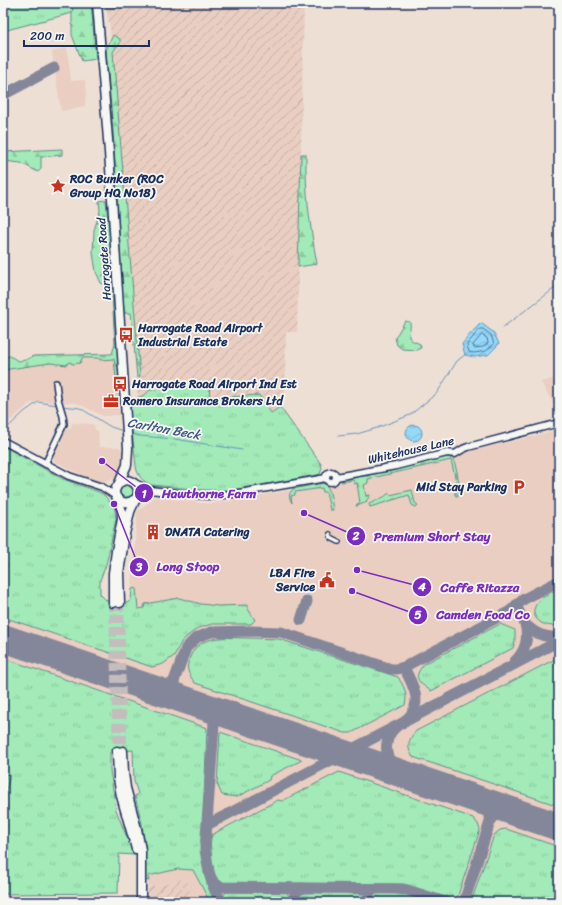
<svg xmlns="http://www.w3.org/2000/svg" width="562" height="905" viewBox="0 0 562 905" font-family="Sriracha,sans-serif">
<defs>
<pattern id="industrial-furrows" width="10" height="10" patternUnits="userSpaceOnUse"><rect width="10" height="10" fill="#e9cec1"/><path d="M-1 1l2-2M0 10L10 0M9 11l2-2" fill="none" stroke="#c7b1a8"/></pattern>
<pattern id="grass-tufts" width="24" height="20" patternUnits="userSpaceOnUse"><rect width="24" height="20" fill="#a2eab7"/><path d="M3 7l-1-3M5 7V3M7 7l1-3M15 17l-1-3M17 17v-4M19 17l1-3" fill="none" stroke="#8bc9a0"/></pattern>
<pattern id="forest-firs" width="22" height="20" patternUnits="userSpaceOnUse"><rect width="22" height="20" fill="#a2eab7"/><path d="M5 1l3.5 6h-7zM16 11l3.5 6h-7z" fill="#8bc9a0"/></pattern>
<pattern id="park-crowns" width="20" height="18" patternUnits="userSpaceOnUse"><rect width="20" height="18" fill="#a2eab7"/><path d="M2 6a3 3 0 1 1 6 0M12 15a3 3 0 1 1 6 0" fill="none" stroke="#8bc9a0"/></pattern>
<pattern id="water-waves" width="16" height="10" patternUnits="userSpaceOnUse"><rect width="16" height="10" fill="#95d8f7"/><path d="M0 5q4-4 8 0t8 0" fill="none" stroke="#80bad6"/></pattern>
</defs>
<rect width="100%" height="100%" fill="#eedfd5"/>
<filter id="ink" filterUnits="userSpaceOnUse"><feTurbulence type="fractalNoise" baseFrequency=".025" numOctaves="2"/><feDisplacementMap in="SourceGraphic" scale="8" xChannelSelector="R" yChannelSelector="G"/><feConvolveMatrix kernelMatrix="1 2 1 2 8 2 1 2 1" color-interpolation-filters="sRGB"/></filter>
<g filter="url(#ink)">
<g fill="#e9cec1">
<polygon points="67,47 71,81 85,80 86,94 85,100 85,106 61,111 52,52"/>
<polygon points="118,354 122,415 103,416 77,403 41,401 30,403 3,427 3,365"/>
<polygon points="559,377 559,414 541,382"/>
<polygon points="72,423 92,424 94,425 95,430 98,430 99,447 119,447 124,452 123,463 119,473 116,477 111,480 102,483 92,480 54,461 53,457 65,434 64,433 65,430 71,428"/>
<polygon points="559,429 559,902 201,902 198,896 191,897 187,879 185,878 149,887 148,876 149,786 134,781 133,750 110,752 110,770 3,731 3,450 17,454 64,479 99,492 104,495 110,502 115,509 116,519 106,565 100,580 100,594 110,604 124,603 127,603 131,600 137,512 155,497 211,504 322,485 326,486 339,484 343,480 394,470 542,434"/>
</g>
<g fill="url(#industrial-furrows)">
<polygon points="106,3 304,3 297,332 286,332 285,396 277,402 280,407 271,413 259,395 209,398 208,386 150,390 143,396 138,397 137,390 142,389 141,384 137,385 110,28 106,8"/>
<polygon points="185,878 187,879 191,896 198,896 201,902 148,902 148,888 149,887"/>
</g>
<g fill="url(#grass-tufts)" stroke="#5e8c8a">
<polygon points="3,3 74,3 72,13 3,31"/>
<path d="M209,386L210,398L259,395L271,413L280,407L321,464L322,468L320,474L317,475L233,490H205L151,485C142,481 137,475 136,466L129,406C132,398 135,399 142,396C145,395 148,392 150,390Z"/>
<polygon points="3,446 63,479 99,492 104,495 110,502 115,509 116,519 106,565 100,580 100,594 110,604 127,603 131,600 132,589 136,588 138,609 144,608 145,604 179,598 201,604 218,606 248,605 248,609 255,620 251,624 212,624 198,628 189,635 182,641 174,656 163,664 152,667 3,617"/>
<path d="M127,482L134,488C134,495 133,496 126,499L120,497L118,488Z"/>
<path d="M322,483C332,486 331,501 333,510H330L326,492H323L322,488L295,492V495L291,496L292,503C289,498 288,494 293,489Z"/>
<path d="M559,589V624C546,631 525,616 538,602C543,596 552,592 559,589Z"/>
<path d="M500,624L515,630V641L513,648L431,691C418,682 412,678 424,664Z"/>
<path d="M249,638L279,639L398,677C404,687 408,693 405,705L351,733H345L195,683C188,673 185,669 190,657C199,633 229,638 249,638Z"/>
<path d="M559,657V806L413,757C406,747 408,740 416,731Z"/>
<path d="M3,658L207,728C206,753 205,777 204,802C202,837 197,871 215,902H210L193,870L178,869L148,876L149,881L145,880V846L142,824L135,796L138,794L134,781L133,750L110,752V770L116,810L134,855L119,854L118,893L3,894V802L10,775L3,774Z"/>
<polygon points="220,732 302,760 270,776 269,780 237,797 222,795 217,784"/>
<polygon points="339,772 473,818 478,824 480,830 457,898 452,899 404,884 222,883 217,880 214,873 212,860 210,840 213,834 278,800 282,801"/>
<polygon points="506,829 559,847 559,902 471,902 494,835 500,830"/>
<polygon points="227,892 286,892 291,898 290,902 226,902 223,897 224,894"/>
<path d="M309,892L358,893C363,894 366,897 366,902H297C297,895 303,893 309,892Z"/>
<polygon points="400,892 432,902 372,902 372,897 376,893"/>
</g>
<g fill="url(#forest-firs)" stroke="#5e8c8a">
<polygon points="74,3 91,3 96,59 82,61 72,35 72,13"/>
<polygon points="106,3 133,3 132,7 106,8"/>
<polygon points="113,35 120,39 120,44 117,46 113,52 140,377 137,377 131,313 124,313 113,130 106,50"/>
<polygon points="62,149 62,155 41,157 41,169 38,172 21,163 3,161 3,152"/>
<path d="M301,154H306C305,192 310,226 317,264L298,267Z"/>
<polygon points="106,200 115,290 101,283 96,272 93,253 94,230 100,211 99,201"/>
<polygon points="112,295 115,295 120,387 117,388 114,359 100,360 99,358 82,358 80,363 72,364 70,362 67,364 67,365 50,363 3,370 3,357 10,356 18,361 26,360 33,356 112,354 115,344"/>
<path d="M405,321L410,322C411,329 409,330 409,337L411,340L420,344L421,348H419L418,350L402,349L397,345L395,338Z"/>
<polygon points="448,457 453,459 454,461 457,472 459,484 458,497 455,495 456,481 451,460 368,479 368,483 364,485 366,496 370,495 370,496 366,501 367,502 357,506 356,506 357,504 360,503 357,483 354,484 353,480 341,482 342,480 344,480"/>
</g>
<g fill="url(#park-crowns)" stroke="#5e8c8a">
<polygon points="412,490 415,503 418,505 416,507 412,505 409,495 370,507 369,504 384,497 389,493 390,495"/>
<polygon points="3,774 10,775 3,802"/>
</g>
<g fill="url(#water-waves)" stroke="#6494ba">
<polygon points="481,323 494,333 499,344 488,355 474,357 465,355 462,344 472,332"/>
<circle cx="414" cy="433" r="8"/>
</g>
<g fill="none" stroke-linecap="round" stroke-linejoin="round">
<g stroke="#4c739b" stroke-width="1">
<polygon points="480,329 483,329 491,335 494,344 486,351 474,353 469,352 467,345"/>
<polygon points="482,335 487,338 488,343 483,347 474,348 473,345 479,338"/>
</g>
<g stroke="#6494ba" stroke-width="1">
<polyline points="502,328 559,285"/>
<polyline points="62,406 80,408 111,427 123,431"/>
<polyline points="3,432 24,412 38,402 57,405"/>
<polyline points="130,433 140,436 175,439 242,450"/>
<polyline points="338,436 357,434 377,428 410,415 437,393 457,361 466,354"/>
</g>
<g stroke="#84879a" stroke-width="11">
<polyline points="3,95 54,68"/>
<polyline points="516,605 525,624"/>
<polyline points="301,620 307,601"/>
<path d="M514,662C525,652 529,639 525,624C535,634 545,638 559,637"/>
<path d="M404,667C412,685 425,702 407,719"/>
<polyline points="174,681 186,648 196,638 211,632 249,631 281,632 391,669 397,669 404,667 510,611 524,599 559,581"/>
<path d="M155,689C164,691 169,689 174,681C174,689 175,694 182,698"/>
<path d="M200,704C210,710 214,712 214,724C222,713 228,716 239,718"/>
<polyline points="214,724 205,850 209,872 214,887 221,902"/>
<path d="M396,727C385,736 384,752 391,763C395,768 399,771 404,774"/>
<path d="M312,742C318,746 321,748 324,755"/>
<path d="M323,746C332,748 340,749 349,748"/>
<polyline points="337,758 354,758 364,760"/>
<path d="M477,799C488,805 491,810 490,822C496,812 502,810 513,811"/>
<polyline points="207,827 209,824 559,641"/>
<path d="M210,876C213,882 216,886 223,887L396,889L407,890L445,902"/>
<path d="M294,902C294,895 295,890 302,888"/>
<polyline points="369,902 369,889"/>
<polyline points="464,902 490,822"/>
</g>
<polyline stroke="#84879a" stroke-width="28" points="3,638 559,827"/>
<g stroke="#c4bcbd" stroke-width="8" stroke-dasharray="8 4" stroke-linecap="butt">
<polyline points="113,603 117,751"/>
<polyline points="120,603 123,751"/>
</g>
<g stroke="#1b2f5e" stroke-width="6">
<polyline id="pedestrian" points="330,534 331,538 339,542"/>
</g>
<g stroke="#1b2f5e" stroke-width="8">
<g id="minor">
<polyline points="45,464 64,424 63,416 58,399 56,383"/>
<polyline points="137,498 150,490"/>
</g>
</g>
<g stroke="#1b2f5e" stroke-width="9">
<g id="tertiary">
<polyline points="3,441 69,476 102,487 117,497"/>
<circle cx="331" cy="477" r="5"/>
<polyline points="336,477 396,466 447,453 455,454 463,449 468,447 559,423"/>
<polyline points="135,483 150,490 194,495 212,496 233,494 326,478"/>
</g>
</g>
<g stroke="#1b2f5e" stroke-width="11">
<g id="trunk">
<polyline points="97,3 109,152 128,448 127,465 119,483"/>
<polyline points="113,603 113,573 116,551 122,519 122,511 117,498"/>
<path d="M120,603L119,573L125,534L130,512C132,506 138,497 138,492C138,481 124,476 118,485C109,496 123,508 135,499"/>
<polyline points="117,751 118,778 121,796 136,849"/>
<polyline points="123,751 124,773 126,788 137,829 141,850 141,902"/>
</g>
</g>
<use href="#pedestrian" stroke="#f6f6f2" stroke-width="3.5"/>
<use href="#minor" stroke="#f6f6f2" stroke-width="5"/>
<use href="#tertiary" stroke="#f6f6f2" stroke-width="6"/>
<use href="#trunk" stroke="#f6f6f2" stroke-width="8"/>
</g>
</g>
<defs>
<g id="sight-bare" transform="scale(1.2)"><path d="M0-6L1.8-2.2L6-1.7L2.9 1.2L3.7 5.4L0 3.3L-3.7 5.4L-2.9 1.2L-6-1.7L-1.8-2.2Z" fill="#c8321e" stroke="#f6f6f2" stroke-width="2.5" paint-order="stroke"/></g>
<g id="bus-bare" transform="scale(1.2)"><path d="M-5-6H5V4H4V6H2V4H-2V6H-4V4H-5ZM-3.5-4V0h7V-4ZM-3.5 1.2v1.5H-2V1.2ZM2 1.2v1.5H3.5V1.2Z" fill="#c8321e" stroke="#f6f6f2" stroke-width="2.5" paint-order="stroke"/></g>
<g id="office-bare" transform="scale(1.2)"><path d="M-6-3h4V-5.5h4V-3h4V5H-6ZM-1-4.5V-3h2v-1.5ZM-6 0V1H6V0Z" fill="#c8321e" stroke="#f6f6f2" stroke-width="2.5" paint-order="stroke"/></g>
<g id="parking-bare" transform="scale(1.2)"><path d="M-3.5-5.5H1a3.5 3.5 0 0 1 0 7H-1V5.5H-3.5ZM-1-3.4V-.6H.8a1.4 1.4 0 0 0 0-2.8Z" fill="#c8321e" stroke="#f6f6f2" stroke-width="2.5" paint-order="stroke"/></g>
<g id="building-bare" transform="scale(1.2)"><path d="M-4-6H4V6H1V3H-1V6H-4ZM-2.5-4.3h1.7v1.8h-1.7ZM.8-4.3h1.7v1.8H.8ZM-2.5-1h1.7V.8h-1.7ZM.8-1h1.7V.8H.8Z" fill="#c8321e" stroke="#f6f6f2" stroke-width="2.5" paint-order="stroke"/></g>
<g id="civic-bare" transform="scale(1.2)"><path d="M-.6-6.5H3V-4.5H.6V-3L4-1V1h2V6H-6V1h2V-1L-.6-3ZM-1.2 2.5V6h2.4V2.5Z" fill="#c8321e" stroke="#f6f6f2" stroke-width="2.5" paint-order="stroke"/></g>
</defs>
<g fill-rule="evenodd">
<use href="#sight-bare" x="58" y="186"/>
<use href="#bus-bare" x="126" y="335"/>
<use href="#bus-bare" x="120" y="384"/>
<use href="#office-bare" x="111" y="401"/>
<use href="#parking-bare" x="519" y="487"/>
<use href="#building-bare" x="153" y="532"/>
<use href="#civic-bare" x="327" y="580"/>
</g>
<g text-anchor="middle" stroke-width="3.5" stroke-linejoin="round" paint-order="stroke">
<g font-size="12" font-weight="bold" fill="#1b2f5e" stroke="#f6f6f2" text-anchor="start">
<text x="70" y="183">ROC Bunker (ROC<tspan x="70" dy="14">Group HQ No18)</tspan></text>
<text x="138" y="332">Harrogate Road Airport<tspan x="138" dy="14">Industrial Estate</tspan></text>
<text x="132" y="388">Harrogate Road Airport Ind Est</text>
<text x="123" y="405">Romero Insurance Brokers Ltd</text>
<text x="507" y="491" text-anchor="end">Mid Stay Parking</text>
<text x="165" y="536">DNATA Catering</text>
<text x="315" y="577" text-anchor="end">LBA Fire<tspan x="315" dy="14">Service</tspan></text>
</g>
<g font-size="12" fill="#1b2f5e" stroke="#f6f6f2">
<text transform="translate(104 259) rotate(-94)" y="4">Harrogate Road</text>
<text transform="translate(411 450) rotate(-13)" y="4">Whitehouse Lane</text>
</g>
<g font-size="13" font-style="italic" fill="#3a5984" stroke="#f6f6f2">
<text transform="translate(164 428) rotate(10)" y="5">Carlton Beck</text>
</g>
</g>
<path fill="none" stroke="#7b2cbf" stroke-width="1.5" d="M102 461L144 493M304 513L356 536M114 504L139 567M357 570L422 587M352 591L418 615"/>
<g fill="#7b2cbf" stroke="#f6f6f2" stroke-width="1.5">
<circle cx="102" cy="461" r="4"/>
<circle cx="304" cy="513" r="4"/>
<circle cx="114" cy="504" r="4"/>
<circle cx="357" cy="570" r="4"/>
<circle cx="352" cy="591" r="4"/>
<circle cx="144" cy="493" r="10"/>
<circle cx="356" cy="536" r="10"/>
<circle cx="139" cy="567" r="10"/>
<circle cx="422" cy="587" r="10"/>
<circle cx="418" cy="615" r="10"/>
</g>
<g font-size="12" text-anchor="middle" font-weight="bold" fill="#fff">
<text x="144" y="498">1</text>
<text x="356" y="540">2</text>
<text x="139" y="571">3</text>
<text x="422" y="591">4</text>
<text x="418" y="619">5</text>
</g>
<g font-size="13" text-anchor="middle" font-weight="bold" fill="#7b2cbf" stroke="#f6f6f2" stroke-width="3.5" stroke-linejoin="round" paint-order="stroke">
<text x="209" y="498">Hawthorne Farm</text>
<text x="432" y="541">Premium Short Stay</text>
<text x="188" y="571">Long Stoop</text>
<text x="480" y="592">Caffe Ritazza</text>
<text x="483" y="619">Camden Food Co</text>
</g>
<rect width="562" height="905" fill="none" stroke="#f6f6f2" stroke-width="16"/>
<rect x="8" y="8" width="546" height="889" fill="none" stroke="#1b2f5e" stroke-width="1.5" filter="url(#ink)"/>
<path d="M24 40v6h125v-6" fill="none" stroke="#1b2f5e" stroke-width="2"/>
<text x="30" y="40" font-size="12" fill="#1b2f5e" stroke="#f6f6f2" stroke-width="3" paint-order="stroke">200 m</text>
</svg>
